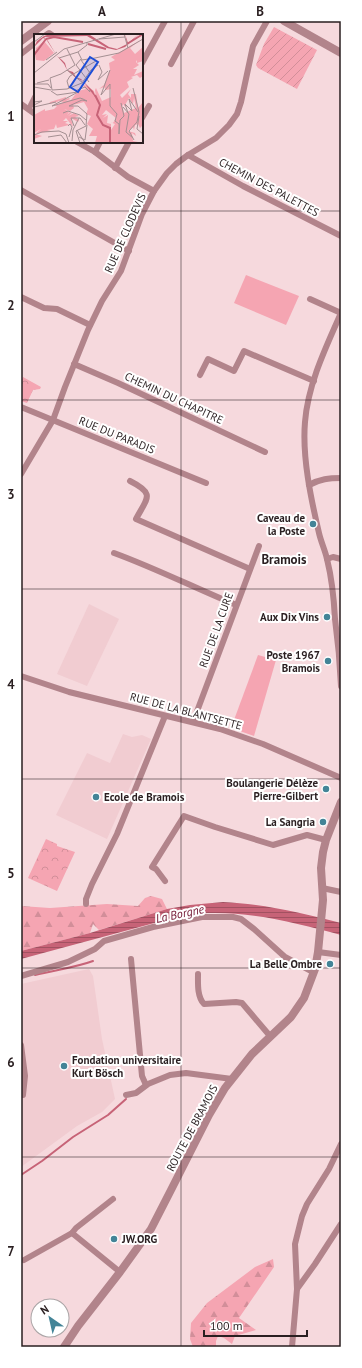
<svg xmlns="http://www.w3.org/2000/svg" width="362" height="1368" viewBox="0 0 362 1368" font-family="'PT Sans',sans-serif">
<defs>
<pattern id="forest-firs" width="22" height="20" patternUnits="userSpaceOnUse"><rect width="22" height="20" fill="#f5a5b2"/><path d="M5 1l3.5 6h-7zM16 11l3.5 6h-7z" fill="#d28e99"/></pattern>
<pattern id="park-crowns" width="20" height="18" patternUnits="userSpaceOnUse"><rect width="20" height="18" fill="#f5a5b2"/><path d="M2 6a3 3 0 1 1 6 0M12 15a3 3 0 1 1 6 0" fill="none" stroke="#d28e99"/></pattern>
<pattern id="garden-furrows" width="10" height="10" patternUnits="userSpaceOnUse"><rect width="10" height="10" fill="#f5a5b2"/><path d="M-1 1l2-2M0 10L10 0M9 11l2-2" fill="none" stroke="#d28e99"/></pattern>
<pattern id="water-rules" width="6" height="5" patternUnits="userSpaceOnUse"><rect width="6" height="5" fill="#c76377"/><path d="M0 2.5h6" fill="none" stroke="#a25161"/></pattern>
</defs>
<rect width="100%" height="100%" fill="#f6d9dd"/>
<g fill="#f1ccd1">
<polygon points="89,604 119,619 87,686 57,674"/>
<polygon points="123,734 132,737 142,735 151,739 107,839 56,815 87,753 110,763"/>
<polygon points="89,969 93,976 102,1039 115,1099 102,1112 77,1126 21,1167 21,984"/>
</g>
<g fill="#f5a5b2">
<polygon points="246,275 299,296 286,325 234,303"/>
<polygon points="258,655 276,660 254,736 231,728"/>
</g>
<g fill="url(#forest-firs)">
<polygon points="151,896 162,899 167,909 99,930 93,924 90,933 21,951 21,906 50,908 107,904 138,906 145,898"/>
<polygon points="273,1259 274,1267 239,1318 256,1330 235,1336 232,1344 224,1338 218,1336 216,1341 216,1347 193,1347 190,1339 191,1323 207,1303 255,1267"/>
</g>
<g fill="url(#park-crowns)">
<polygon points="23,377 41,387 40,389 33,390 27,403 21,401 21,381"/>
<polygon points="46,839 57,844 57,846 75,852 57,891 28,878"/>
</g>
<polygon fill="url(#garden-furrows)" points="274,27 317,50 297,89 258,68 256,65 264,44"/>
<path fill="url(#water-rules)" d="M223,902C264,904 302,913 341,923V935C289,921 238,908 184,915L21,959V951L90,933L167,909L190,905Z"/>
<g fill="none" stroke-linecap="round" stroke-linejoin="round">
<g stroke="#c76377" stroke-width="2">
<path d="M35,975C54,970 74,968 93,961"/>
<polyline points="21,1175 42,1161 73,1137 108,1115 126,1099"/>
</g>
<g stroke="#b2848b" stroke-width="6">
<polyline points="46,35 49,33 52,35"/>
<polyline points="21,54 35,43"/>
<polyline points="142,63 165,21"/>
<polyline points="171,64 194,21"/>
<polyline points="21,104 35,114"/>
<polyline points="31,105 35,97"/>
<polyline points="142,118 149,106"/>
<polyline points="77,142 95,152 128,177 154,191"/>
<polyline points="95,152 100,142"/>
<polyline points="188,155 243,186 341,236"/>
<polyline points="115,168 129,142"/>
<polyline points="21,190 129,251"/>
<polyline points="21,297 44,308 57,309 90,325"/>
<polyline points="310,299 341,313"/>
<path d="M341,313C326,347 308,384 305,422C302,457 311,499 319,533C321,542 325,550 327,559C332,579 334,599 335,619C338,641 340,663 341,686"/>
<polyline points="74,364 118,383 265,452"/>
<polyline points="200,375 208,359 234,371 244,351 314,381"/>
<polyline points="21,407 206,483"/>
<polyline points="21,474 53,420 65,387 88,330 102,301 121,271 142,214 154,191 167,173 176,164 188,155 216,138 229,125 237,114 241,102 253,46 267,21"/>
<path d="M130,481C156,494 147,498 136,519L250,569"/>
<path d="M309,485C320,479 329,478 341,478"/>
<path d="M114,553C155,568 195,588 236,605"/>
<polyline points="327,559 333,557 341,559"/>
<polyline points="21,676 69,692 220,729 263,744 341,778"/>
<polyline points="193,722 259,546"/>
<polyline points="165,881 156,869 152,867 184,816 215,827 273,845 307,835 326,840"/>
<polyline points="322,888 341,892"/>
<polyline points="86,904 86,899 92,884 117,834 165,716"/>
<polyline points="318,952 341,955"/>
<polyline points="131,959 142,1076 146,1085"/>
<path d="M198,974C198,983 197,997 204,1004L236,1002L242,1003L270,1036"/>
<polyline points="21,976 68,962 95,949 104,941 153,927 202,917 233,917 241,919 254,929 285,957 313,972"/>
<polyline points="21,1045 25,1076 23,1095"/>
<polyline points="126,1095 136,1093 148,1084 170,1075 186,1073 232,1079"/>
<polyline points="113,1199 76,1228 72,1233 120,1272"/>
<polyline points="24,1260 72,1233"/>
<polyline points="297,1289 295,1244 302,1216 307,1204 329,1169 341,1144"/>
<polyline points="292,1347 297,1289 315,1264 341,1224"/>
</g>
<g stroke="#b2848b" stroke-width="8">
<polyline points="284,21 341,53"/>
<polyline points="21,41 48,21"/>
<polyline points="64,1347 78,1326 120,1272 151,1229 171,1190 209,1115 225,1088 252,1054 291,1017 304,998 315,969 318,952 323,900 321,868 323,852 326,840 341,802"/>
</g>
</g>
<path fill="none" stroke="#2a1f21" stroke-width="1" stroke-opacity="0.55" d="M181,21V1347M21,211H341M21,400H341M21,589H341M21,779H341M21,968H341M21,1157H341"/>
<g fill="#438497" stroke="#fff" stroke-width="1.5">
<circle cx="313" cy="524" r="4"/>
<circle cx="327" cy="617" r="4"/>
<circle cx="328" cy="661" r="4"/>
<circle cx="326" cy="789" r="4"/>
<circle cx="96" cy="797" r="4"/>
<circle cx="323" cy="822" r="4"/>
<circle cx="330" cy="964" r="4"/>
<circle cx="64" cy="1066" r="4"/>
<circle cx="114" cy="1239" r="4"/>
</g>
<g text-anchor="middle" stroke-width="4" stroke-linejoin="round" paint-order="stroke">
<g font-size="11" fill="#2a1f21" stroke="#fff">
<text transform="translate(269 187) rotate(28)" y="4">CHEMIN DES PALETTES</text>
<text transform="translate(125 233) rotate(-66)" y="4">RUE DE CLODEVIS</text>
<text transform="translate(174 398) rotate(25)" y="4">CHEMIN DU CHAPITRE</text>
<text transform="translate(117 435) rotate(22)" y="4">RUE DU PARADIS</text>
<text transform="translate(216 630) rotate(-70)" y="4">RUE DE LA CURE</text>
<text transform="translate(186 711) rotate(15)" y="4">RUE DE LA BLANTSETTE</text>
<text transform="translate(192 1128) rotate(-62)" y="4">ROUTE DE BRAMOIS</text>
</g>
<g font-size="11" font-weight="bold" fill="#2a1f21" stroke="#fff" text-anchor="end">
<text x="305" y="522">Caveau de<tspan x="305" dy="13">la Poste</tspan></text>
<text x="319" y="621">Aux Dix Vins</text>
<text x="320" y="659">Poste 1967<tspan x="320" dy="13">Bramois</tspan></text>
<text x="318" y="787">Boulangerie Délèze<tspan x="318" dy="13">Pierre-Gilbert</tspan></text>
<text x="104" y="801" text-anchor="start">Ecole de Bramois</text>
<text x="315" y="826">La Sangria</text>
<text x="322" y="968">La Belle Ombre</text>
<text x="72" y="1064" text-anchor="start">Fondation universitaire<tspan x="72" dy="13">Kurt Bösch</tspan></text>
<text x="122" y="1243" text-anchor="start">JW.ORG</text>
</g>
<g font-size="12" font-style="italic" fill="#711330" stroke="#fff">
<text transform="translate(180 914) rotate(-12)" y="4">La Borgne</text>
</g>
<g font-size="13" font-weight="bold" fill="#2a1f21" stroke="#fff">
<text x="284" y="564">Bramois</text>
</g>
</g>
<g transform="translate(34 34)">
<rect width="109" height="109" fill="#f6d9dd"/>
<path d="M10,7L20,19L10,27L2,26L0,16L2,17V14Z" fill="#f5a5b2"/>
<path d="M105,7L96,14L101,20L109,13V27L103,29V26L102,28L105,31L99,35H103L100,41L109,37V42L106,44L103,41L97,43L99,44L93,48L95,53L86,61L88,64L97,55L94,60L97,64V60H102L104,74L109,68V91L106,94L104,90L101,91L100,96L99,93L94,97L101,99L102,102L98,99L99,107L109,109H61L63,102H55L59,95L53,90L57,82L52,80L54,75L50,68L39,71L40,74L36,77L30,75L36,78L33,81L35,78L38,79L34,82L40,79L45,82L41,83L45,86L44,88L37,84L39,93L32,84L29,87H34L31,89L34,90L35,91L23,94L22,90L20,95L13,96L17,97L1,100L8,102L0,105L1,100L7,95L0,99V81L11,75V77L20,75L23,72H20L30,68L25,67L31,64L23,68L15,70L16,68L32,63V65L35,64L36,65L32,67L37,66L44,57L52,55L49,52L51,51L60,57L62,64L61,56L62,54L68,67L77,63V55L72,56L70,53L65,55L70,51L76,36L75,29L81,26L77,23ZM95,64L99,70L100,64L102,74L90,79L88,72L90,70V72L93,73L91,71ZM72,76L82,84L79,89L76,88L81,90L77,96V90L73,89L74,81L69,84L73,80L68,81Z" fill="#f5a5b2" fill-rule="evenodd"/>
<path d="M16,0L56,1L75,13L83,15L93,10L91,0L94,9L105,0L91,13L82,16L73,14L53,2L10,3L14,7L23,22L28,26L31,29L33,36L39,38L42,43L47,45L59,57L61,61V63L49,47L42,44L33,36L30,30L23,22L12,5L9,4L0,13L3,7L10,2Z" fill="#c76377"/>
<path fill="none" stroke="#c76377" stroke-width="2" d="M12,5L20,3L49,8M54,10L72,15M93,10L109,0M0,21L12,5M61,61L66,71L63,81L69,91L76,94V109"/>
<path fill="none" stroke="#a48f92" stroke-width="1" d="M90,0L94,14M65,5L91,3M0,8L11,0M33,15L41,31M44,18L48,26L61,24M44,18L53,11V8M25,24L44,18M61,24L85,19L109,5M47,25L42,31L55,48M12,26L23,18M47,26L56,39M33,36L49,49M76,36L67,61L76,50V72L83,80L81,87L85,90V100L86,86L90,82L87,69M0,39L30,15L82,0M16,44L27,40L41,31M16,44L18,56M64,46L68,38L65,31M64,46L74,37M3,49L15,46M0,50H14L17,54M0,50V53L17,56M35,54L33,47L36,42L62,27M99,54L105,78L103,88L95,97L100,106M18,56L33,55L48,49L57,36L64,31M17,57L23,61L44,58L18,72L46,64L49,65L53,67L48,66L35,72H44L53,80L52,92L42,97L46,109M41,57L51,53L56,58L55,56M0,68L8,67L0,71M0,73L22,68M89,73L95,80L92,98L99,104M29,79L34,77L46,81L52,86M94,79L91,70L98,77L95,65L104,78M105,82L103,95L109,100M34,92L36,90L38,93L35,103M40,92L37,84H46L51,91M43,96L51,109M0,101L8,98L25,97L32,100L35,109M14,103L27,101L33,109M45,103L51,106L53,91M38,107L39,96L45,84"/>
<path fill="#1d4ed8" fill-opacity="0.15" stroke="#1d4ed8" stroke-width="2" d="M56,23L64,28L44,58L36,53Z"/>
<rect width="109" height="109" fill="none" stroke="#2a1f21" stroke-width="2"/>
</g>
<rect width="362" height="1368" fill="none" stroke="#ffffff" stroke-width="44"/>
<g transform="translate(50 1318) rotate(326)"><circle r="19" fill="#ffffff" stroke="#aaa5a6"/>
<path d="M0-3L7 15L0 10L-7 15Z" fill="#438497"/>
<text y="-6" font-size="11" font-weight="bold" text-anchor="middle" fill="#2a1f21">N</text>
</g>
<path d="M204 1330v6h103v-6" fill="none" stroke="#2a1f21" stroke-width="2"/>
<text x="210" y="1330" font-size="12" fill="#2a1f21" stroke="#ffffff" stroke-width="3" paint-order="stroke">100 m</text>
<rect x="22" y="22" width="318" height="1324" fill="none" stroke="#2a1f21" stroke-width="1.5"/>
<g font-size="13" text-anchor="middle" font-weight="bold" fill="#2a1f21">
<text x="102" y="16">A</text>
<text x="260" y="16">B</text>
<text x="11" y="121">1</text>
<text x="11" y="310">2</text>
<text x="11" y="499">3</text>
<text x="11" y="689">4</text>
<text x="11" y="878">5</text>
<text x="11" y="1067">6</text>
<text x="11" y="1256">7</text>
</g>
</svg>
